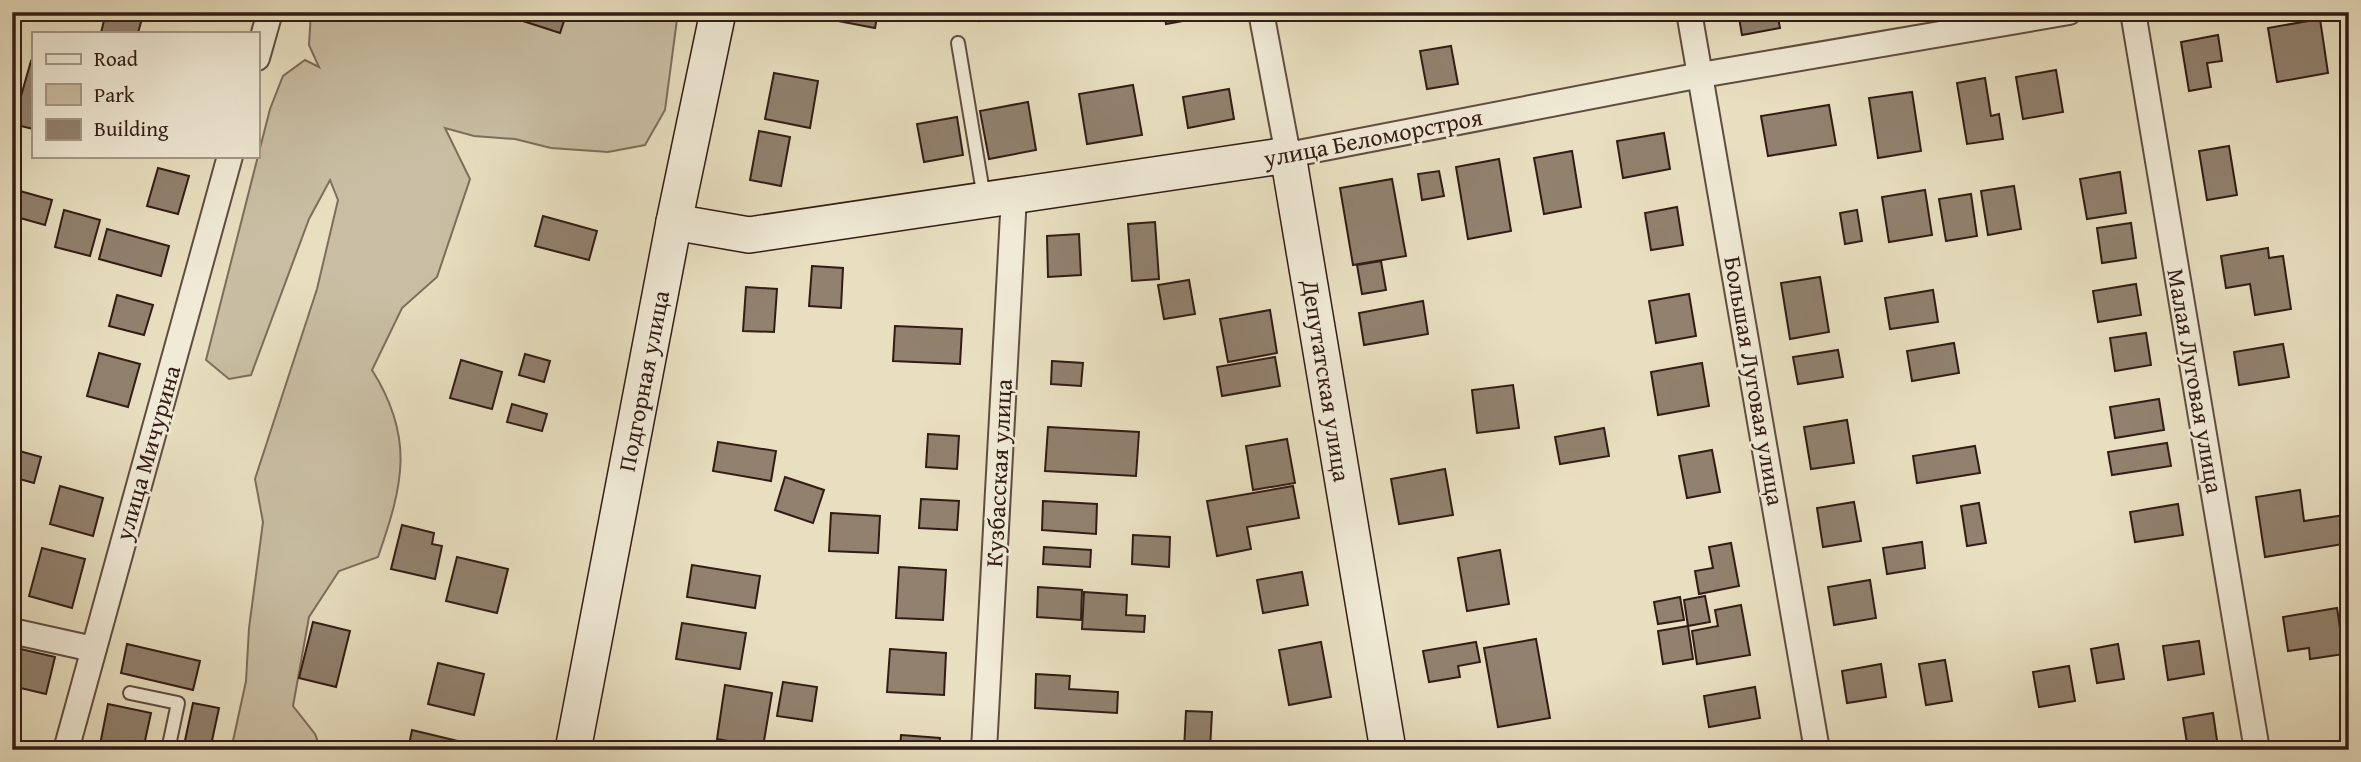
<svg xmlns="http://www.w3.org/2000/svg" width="2361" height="762" viewBox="0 0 2361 762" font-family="'Gentium Book Plus',serif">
<rect width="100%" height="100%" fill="#e8dfc0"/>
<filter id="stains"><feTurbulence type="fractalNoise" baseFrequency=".00286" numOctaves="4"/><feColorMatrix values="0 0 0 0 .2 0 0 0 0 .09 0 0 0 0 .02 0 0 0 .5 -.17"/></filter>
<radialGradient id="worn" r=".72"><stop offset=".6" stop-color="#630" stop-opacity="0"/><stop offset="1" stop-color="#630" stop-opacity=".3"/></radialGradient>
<path fill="#c9bea3" stroke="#7e6d5c" stroke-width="2" d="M311,12H678L665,110L645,145L608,152L551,148L515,139L474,136L445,128L470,179L437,277L402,308L372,370C415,438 403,485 378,557L339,571L309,617L293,706L315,734L321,750H231L246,681L249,628L263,522L255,479L317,289L338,200L330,180L309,219L251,375L229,379L206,360L270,109L283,76L305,60L319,67L309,45Z"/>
<g fill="#91816e" stroke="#321c15" stroke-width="2">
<polygon points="106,12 143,15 138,33 101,33"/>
<polygon points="523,12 567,12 560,33 520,20"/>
<polygon points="840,12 878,12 875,28 838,21"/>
<polygon points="977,12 1007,12 1008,16 979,21"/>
<polygon points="1164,12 1216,12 1216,15 1166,24"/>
<polygon points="1738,12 1777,12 1780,28 1742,35"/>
<polygon points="1841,12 1876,12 1876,13 1842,19"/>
<polygon points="2320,19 2328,73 2277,82 2268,28"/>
<polygon points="2218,35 2222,61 2207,63 2211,87 2189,91 2181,42"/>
<polygon points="1451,46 1458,84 1427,89 1420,51"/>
<polygon points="31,61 33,62 33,129 13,124"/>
<polygon points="2056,70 2063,112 2023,119 2016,77"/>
<polygon points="774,73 818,81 810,128 765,119"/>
<polygon points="1985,78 1991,116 1999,114 2003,139 1967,144 1957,83"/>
<polygon points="1133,85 1142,135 1087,144 1079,94"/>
<polygon points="1229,89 1234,119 1188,128 1183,97"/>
<polygon points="1912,92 1921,151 1878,158 1869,98"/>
<polygon points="1028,102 1036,150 989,159 980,111"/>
<polygon points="1829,105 1836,145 1768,156 1761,116"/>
<polygon points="957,117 963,155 924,162 917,124"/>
<polygon points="759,131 790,137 781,186 750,180"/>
<polygon points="1664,133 1670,169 1623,178 1617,141"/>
<polygon points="2229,146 2237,195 2207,200 2199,151"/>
<polygon points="1572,151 1581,207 1544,214 1534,158"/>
<polygon points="1499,159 1511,231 1468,239 1456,167"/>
<polygon points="158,168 189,176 178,214 147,206"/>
<polygon points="1439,171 1444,196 1422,200 1418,174"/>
<polygon points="2120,172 2126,213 2087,219 2080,179"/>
<polygon points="1392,179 1406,256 1353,265 1340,188"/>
<polygon points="2014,186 2021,229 1988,235 1981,191"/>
<polygon points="1925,190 1932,235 1889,242 1882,197"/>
<polygon points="20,191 52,200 45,225 13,216"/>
<polygon points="1971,194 1977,236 1946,241 1939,199"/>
<polygon points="1677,207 1683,245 1651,250 1645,213"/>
<polygon points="64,210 100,220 90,256 55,247"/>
<polygon points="1857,210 1862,241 1845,244 1840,213"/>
<polygon points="543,216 597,231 589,260 535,246"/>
<polygon points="1155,222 1159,279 1132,281 1128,224"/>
<polygon points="2131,223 2136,258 2102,263 2097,228"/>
<polygon points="107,229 169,246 161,276 99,259"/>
<polygon points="1079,234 1081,275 1048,277 1047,236"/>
<polygon points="2268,248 2269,258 2283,256 2291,309 2255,315 2250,284 2226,288 2221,256"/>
<polygon points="1381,261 1386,290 1362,294 1357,265"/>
<polygon points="812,266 843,268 841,308 809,306"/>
<polygon points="1820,277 1829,332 1790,339 1781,283"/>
<polygon points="1189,280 1195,314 1164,319 1158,285"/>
<polygon points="2136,284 2141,315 2098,322 2093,291"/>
<polygon points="746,287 777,289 774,332 743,331"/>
<polygon points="1933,290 1938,322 1890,329 1885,298"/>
<polygon points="1689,294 1696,336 1656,343 1649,301"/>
<polygon points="117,295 153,305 144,335 109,326"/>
<polygon points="1423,301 1428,334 1364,345 1359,313"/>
<polygon points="1270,310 1277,353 1228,362 1220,319"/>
<polygon points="895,326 962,329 960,364 893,361"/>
<polygon points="2146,333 2151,365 2115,371 2110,338"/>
<polygon points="1954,343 1959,373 1912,381 1907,351"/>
<polygon points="2283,344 2289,377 2239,385 2234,352"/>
<polygon points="1838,350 1843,377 1798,384 1793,357"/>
<polygon points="99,353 140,364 128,407 87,396"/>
<polygon points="525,354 550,361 544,382 519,375"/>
<polygon points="1275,357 1280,386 1222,396 1217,367"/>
<polygon points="461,360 502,372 492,409 450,398"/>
<polygon points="1052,361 1083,363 1081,386 1051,384"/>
<polygon points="1702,363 1709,406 1658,415 1651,372"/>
<polygon points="1513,385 1519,428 1477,433 1472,390"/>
<polygon points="2159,399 2164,430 2115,438 2110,407"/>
<polygon points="512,404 547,414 542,431 507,422"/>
<polygon points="1847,420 1854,463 1811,469 1804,427"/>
<polygon points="1048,427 1139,432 1136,476 1045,471"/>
<polygon points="1604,428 1609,456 1560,464 1555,437"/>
<polygon points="928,434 959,436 957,469 926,467"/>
<polygon points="1287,439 1295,483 1253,490 1246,446"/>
<polygon points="718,442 776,451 771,481 713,471"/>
<polygon points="2167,443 2171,466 2112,475 2108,452"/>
<polygon points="1975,446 1980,473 1917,483 1913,456"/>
<polygon points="12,449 41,457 34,483 12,477"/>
<polygon points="1712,450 1720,492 1687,498 1679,456"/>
<polygon points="1445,469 1453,515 1399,524 1391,479"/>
<polygon points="785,477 824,490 813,523 775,510"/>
<polygon points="60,486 103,498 93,536 50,524"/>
<polygon points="1293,486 1299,518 1247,527 1251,549 1217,556 1207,501"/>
<polygon points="2300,490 2304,521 2345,515 2349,543 2265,557 2256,497"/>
<polygon points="921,499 959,501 957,530 919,528"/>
<polygon points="1043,501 1097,504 1096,534 1042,530"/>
<polygon points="1854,502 1861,541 1823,547 1817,508"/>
<polygon points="1979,503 1986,543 1967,546 1961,506"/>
<polygon points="2178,504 2183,535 2135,542 2130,512"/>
<polygon points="831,513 880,516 878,553 829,551"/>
<polygon points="402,525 434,533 432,544 442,546 435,579 391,569"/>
<polygon points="1133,535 1170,537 1169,567 1132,564"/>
<polygon points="1922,542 1925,568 1887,574 1883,548"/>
<polygon points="1731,543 1739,586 1699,594 1695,571 1713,568 1709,547"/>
<polygon points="1044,547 1091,550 1090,567 1043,564"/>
<polygon points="42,548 85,559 72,608 29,596"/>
<polygon points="1500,550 1509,604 1467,611 1458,558"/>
<polygon points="457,557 508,569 497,613 446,601"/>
<polygon points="692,565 760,576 755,608 687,597"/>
<polygon points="899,567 946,570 943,620 896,618"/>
<polygon points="1302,572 1308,605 1263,613 1257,580"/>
<polygon points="1870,580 1876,618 1834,625 1828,587"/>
<polygon points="1038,587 1082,590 1081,620 1037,617"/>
<polygon points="1084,592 1127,595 1126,615 1145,616 1144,632 1082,629"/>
<polygon points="1705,596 1710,622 1688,626 1684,600"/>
<polygon points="1680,597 1684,620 1658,624 1654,602"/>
<polygon points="1741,605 1750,655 1697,664 1692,631 1718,626 1715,610"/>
<polygon points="2337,608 2344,654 2310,659 2309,648 2288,651 2283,617"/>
<polygon points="313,622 350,631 336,687 299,678"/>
<polygon points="682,623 746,633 740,669 676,659"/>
<polygon points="1688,626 1693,659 1663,664 1658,631"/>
<polygon points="1536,639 1550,718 1498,727 1484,648"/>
<polygon points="2199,641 2204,674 2168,680 2163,646"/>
<polygon points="1321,642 1331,697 1289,705 1279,650"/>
<polygon points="1476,642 1480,662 1458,666 1460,677 1429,682 1423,651"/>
<polygon points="127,644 200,661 193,690 121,673"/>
<polygon points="2118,644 2124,679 2097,683 2091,649"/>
<polygon points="12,647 55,657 46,694 12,686"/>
<polygon points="890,649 946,653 944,695 887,692"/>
<polygon points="1945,660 1952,701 1926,705 1919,664"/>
<polygon points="438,663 484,674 474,715 428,704"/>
<polygon points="1881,664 1886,697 1847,703 1842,671"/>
<polygon points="2069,666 2075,701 2039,707 2033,672"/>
<polygon points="1036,674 1070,676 1069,689 1118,692 1117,713 1035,708"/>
<polygon points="783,682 817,687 812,721 777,716"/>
<polygon points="725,685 772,693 763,747 717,739"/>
<polygon points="1755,687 1760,718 1709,727 1704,696"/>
<polygon points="193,703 219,708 210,750 183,750"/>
<polygon points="108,704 151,713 143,750 99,750"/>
<polygon points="1186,711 1212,712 1210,750 1184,750"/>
<polygon points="2213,713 2218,747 2188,750 2183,718"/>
<polygon points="412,730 462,742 460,750 408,750"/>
<polygon points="901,735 940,738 939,750 900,750"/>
<polygon points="1029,742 1094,746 1094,750 1029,750"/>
<polygon points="1521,743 1522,750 1483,750"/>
</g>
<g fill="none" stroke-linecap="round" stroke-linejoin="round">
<g stroke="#604d40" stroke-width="16">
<g id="lane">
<polyline points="958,43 984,198"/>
<polyline points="130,693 178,703 168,750"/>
</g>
</g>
<g stroke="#604d40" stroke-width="28">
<g id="street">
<polyline points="1261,12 1288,155 1701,75 2069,12"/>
<polyline points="1689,12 1817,750"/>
<polyline points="2133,12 2257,750"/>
<polyline points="257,58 270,12"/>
<polyline points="12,631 93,649"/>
<polyline points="66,750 230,156"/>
<polyline points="984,750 1014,196"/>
</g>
</g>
<g stroke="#321c15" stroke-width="38">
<g id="secondary">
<polyline points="674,222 749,235 1288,155 1388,750"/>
<polyline points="573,750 674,222 718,12"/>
</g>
</g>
<use href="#lane" stroke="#f0ead6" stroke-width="12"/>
<use href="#street" stroke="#f0ead6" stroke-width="24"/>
<use href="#secondary" stroke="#f0ead6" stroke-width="35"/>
</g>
<g text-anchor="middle" stroke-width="5" stroke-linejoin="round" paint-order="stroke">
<g font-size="24" fill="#321c15" stroke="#f0ead6">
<text transform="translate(1373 138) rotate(-11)" y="8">улица Беломорстроя</text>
<text transform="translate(644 381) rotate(-79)" y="8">Подгорная улица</text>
<text transform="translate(1326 381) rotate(81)" y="8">Депутатская улица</text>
<text transform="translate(1754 381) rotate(80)" y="8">Большая Луговая улица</text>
<text transform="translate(2195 381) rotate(80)" y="8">Малая Луговая улица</text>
<text transform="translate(148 453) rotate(-74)" y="8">улица Мичурина</text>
<text transform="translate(999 473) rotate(-87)" y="8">Кузбасская улица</text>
</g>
</g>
<rect width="2361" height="762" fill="none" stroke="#e8dfc0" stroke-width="42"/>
<rect x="14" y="14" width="2333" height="734" fill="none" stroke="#321c15" stroke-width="3.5"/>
<rect x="21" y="21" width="2319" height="720" fill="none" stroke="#321c15" stroke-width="2"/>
<rect x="32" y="32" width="228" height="126" fill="#f0ead6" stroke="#a49889" stroke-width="2"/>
<rect x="46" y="54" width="35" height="10" fill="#f0ead6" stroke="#a49889" stroke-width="2"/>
<text x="94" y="66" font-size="21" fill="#321c15">Road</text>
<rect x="46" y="84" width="35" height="21" fill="#c9bea3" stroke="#a49889" stroke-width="2"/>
<text x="94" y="102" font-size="21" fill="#321c15">Park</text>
<rect x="46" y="119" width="35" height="21" fill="#91816e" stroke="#a49889" stroke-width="2"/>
<text x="94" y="136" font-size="21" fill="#321c15">Building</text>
<rect width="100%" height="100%" filter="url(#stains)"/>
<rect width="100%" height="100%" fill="url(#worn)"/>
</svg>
